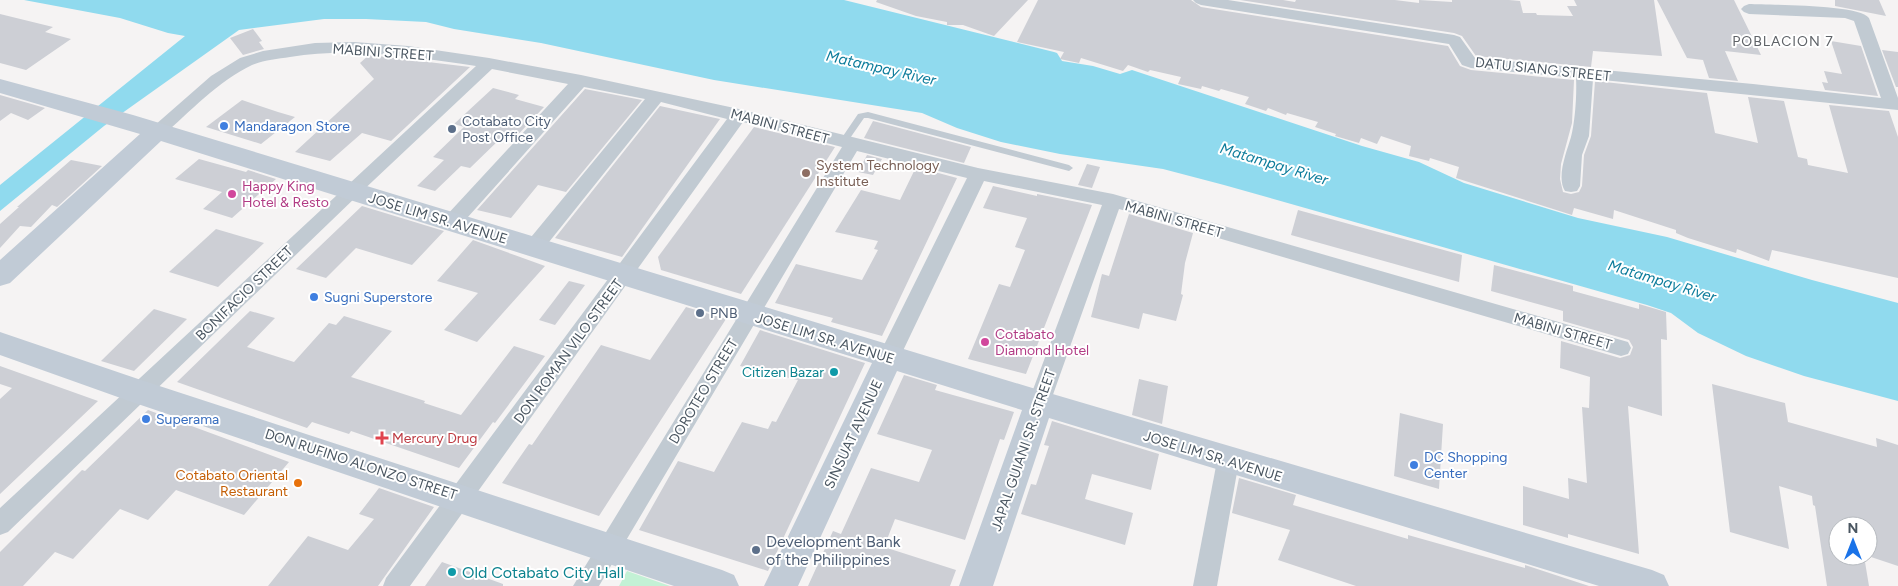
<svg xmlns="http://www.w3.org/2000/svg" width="1898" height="586" viewBox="0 0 1898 586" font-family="Figtree,sans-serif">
<rect width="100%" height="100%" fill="#f5f3f3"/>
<polygon fill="#c3f1d5" points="627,571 670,586 619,586"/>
<polygon fill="#90daee" points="24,0 844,0 1054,52 1057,53 1062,61 1093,66 1120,74 1132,70 1362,146 1419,162 1464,183 1578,218 1667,237 1812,280 1898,303 1898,401 1804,376 1746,356 1698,333 1671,313 1647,305 1224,185 1163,169 1060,154 1001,142 957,128 922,113 714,80 541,43 454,29 426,22 366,19 324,19 239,30 104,126 0,211 0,185 185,36 168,33 120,18"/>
<g fill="#cdcfd5">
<polygon points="877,0 1028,0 994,36 963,25 947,25 947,22 916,16 876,2"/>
<polygon points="1038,0 1191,0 1201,7 1448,46 1460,66 1471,70 1574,80 1572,123 1561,164 1560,179 1563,192 1571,194 1579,192 1582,186 1584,155 1591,136 1595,81 1707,93 1715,133 1758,143 1748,97 1784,101 1798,157 1807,159 1808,165 1848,173 1829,105 1889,111 1898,137 1898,278 1772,250 1769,261 1737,249 1736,253 1688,238 1676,233 1676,230 1614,210 1613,219 1574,208 1572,215 1456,178 1459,167 1430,158 1429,161 1409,156 1411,146 1381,136 1377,144 1361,138 1359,143 1335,136 1336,134 1315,127 1318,122 1287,113 1286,115 1268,108 1266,111 1245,104 1249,97 1221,89 1219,91 1202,86 1201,89 1178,84 1181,77 1150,70 1148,72 1128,65 1123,71 1081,58 1079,63 1060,59 1064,52 1017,42"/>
<polygon points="1240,0 1283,0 1295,2 1296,0 1395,0 1419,3 1419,0 1452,2 1452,0 1509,0 1520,1 1523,13 1536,13 1537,15 1573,16 1567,6 1577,6 1574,0 1654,0 1662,56 1593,51 1591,67 1476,56 1462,36 1454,33"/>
<polygon points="1657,0 1734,0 1761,55 1725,51 1738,81 1709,78 1703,60 1687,58"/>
<polygon points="1835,0 1879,0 1886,16 1835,6"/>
<polygon points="0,14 53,27 45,32 71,39 26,70 0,63"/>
<polygon points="253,29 262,41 259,42 264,49 243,55 230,38"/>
<polygon points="1831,41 1861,46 1878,96 1825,90 1822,82 1828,83 1824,71 1842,74"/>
<polygon points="1882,50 1898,52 1898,87 1896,87"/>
<polygon points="369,55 470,67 391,141 362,133 330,161 295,152 374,79 360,63"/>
<polygon points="493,88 519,95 515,99 544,107 512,141 501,138 470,168 461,166 435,191 417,186 444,160 433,157 464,127 454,124"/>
<polygon points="585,89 642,100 566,192 538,185 511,218 477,210"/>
<polygon points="0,95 35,105 45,108 28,120 11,113 0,121"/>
<polygon points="242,100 278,112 295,117 261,144 206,127"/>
<polygon points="660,106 720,119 622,257 555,238"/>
<polygon points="873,121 877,122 971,147 964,163 864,138"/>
<polygon points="754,127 835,147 741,294 661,270 658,257"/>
<polygon points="867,155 882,159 873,175 858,172"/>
<polygon points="199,159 246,172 248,170 276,179 232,218 203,209 222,192 175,179"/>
<polygon points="71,160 102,166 57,207 52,205 31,227 20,226 0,248 0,224 19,207 17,207"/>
<polygon points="1087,164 1100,167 1092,188 1078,185"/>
<polygon points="916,167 957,178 882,336 831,322 833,318 775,303 796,264 862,280 878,250 874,249 878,241 835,232 861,190 900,200"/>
<polygon points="993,186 1037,196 1037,194 1092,205 1026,374 968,359 999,284 1010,287 1025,250 1015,247 1027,218 983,208"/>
<polygon points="362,206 444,231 412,265 356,248 326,278 296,269"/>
<polygon points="1298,210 1462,255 1459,282 1291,235"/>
<polygon points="1129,214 1193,233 1185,263 1181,294 1183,295 1176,321 1143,313 1139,329 1091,317 1102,274 1109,276"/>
<polygon points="216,229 264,243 218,287 169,272"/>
<polygon points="473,240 545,266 477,342 444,330 478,293 437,281"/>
<polygon points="1494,265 1573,286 1573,291 1639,309 1639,304 1666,312 1667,340 1661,339 1662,416 1628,406 1639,554 1568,534 1568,538 1523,525 1523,486 1569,499 1568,478 1587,483 1582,407 1589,408 1590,377 1560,368 1561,341 1620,358 1630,355 1633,347 1629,340 1563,321 1563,311 1491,291"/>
<polygon points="569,281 585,285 555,325 539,320"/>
<polygon points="686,307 726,319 599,516 502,483 529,444 532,445 601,345 650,360"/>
<polygon points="154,309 187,319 134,371 101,361"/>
<polygon points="250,311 275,318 247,347 294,362 329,323 336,325 344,316 392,331 351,377 425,401 424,403 461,415 514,346 545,356 495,423 493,422 459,468 351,431 349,434 312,422 307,428 177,382"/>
<polygon points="760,330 865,363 768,571 639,530 678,461 714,472 742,422 768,429 772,421 776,422 798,380 740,366"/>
<polygon points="0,366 98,401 0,494 0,399 12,388 0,384"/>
<polygon points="904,375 937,385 935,390 1014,412 1004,440 1000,439 965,540 895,519 884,547 956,570 950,586 808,586 833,531 841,534 871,468 919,482 932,450 877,434"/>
<polygon points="1139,379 1168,386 1162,424 1132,415"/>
<polygon points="1712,384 1785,403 1788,422 1877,447 1876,438 1898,445 1898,566 1868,556 1868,526 1838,526 1838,556 1864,556 1869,586 1827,586 1815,506 1813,505 1812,496 1779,486 1789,549 1730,532"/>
<polygon points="148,410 289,462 244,515 176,490 148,520 120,509 73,559 55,552 23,586 0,586 0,552 82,470 85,471"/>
<polygon points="1400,413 1443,424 1439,489 1394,476"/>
<polygon points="1052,421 1159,454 1151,490 1092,474 1085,499 1133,513 1125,545 1021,514 1031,484 1036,485 1049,446 1044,445"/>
<polygon points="1239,478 1296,495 1293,505 1408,539 1408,535 1525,568 1525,565 1589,586 1356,586 1278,560 1290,530 1232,513"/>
<polygon points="379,488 434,507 378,586 268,586 308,536 348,550 374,519 359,514"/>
<polygon points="442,562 503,584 503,586 425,586"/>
</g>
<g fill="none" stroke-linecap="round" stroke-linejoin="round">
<polygon fill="#c1cad2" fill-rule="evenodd" points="868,112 1069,165 1073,168 1069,171 868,118 864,118 846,144 840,144 839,142 858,114"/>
<g fill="#c1cad2" fill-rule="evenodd">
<path d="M1193,0H1228L1454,35L1460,37L1475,58L1753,84L1881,98L1854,21L1845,18L1749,14L1744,12L1741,9L1744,6L1749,4C1770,5 1859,4 1869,18L1898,98V110L1593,79L1589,136L1582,155L1580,186L1577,191L1571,192L1565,191C1556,177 1567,151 1571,137C1575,122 1577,94 1576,78L1471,68L1462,65L1449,44L1201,5L1196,3Z"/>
<path d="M354,42L408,46L489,58L581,75L739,109L978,168L1113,194L1621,340L1628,342L1631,348L1628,354L1621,356L1119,209L1050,403L1047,409L1039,412L1031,409L1028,403L1102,205L984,181L900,357L896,363L889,365L882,363L878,357L967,178L857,151L599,586H573L842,147L743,122L410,586H383L386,578L727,119L661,102L541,252L534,254L527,252L524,247L527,242L645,99L584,87L459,227L452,229L445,227L443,222L445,217L568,84L492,69L357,196L8,532L0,535V508L476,66C414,57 352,47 290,57C277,59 264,60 252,65C218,81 190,112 162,136L156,138L150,136L147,132L211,76L240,58L263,51L315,43Z"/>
<polygon points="1228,451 1236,454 1239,461 1217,586 1193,586 1217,461 1220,454"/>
</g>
<g fill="#c1cbd6" fill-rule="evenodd">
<polygon points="0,79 133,115 1039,390 1652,570 1664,575 1669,586 1599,586 1049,418 993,586 959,586 1022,410 897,371 798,586 764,586 872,363 161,141 10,283 0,286 0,260 140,134 0,93"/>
<polygon points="0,332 141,380 722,570 734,575 739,586 674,586 129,401 0,355"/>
</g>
</g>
<g fill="#3f7fe0" stroke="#fff" stroke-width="2">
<circle cx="224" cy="126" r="5"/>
<circle cx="314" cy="297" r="5"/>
<circle cx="146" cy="419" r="5"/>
<circle cx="1414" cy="465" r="5"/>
</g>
<g fill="#5c6f8a" stroke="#fff" stroke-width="2">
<circle cx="452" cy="129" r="5"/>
<circle cx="700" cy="313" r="5"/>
<circle cx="756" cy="550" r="5"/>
</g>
<circle fill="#8d6e63" stroke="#fff" stroke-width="2" cx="806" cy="173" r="5"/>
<g fill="#d1479c" stroke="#fff" stroke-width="2">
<circle cx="232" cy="194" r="5"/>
<circle cx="985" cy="342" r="5"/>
</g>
<g fill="#0f9aa8" stroke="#fff" stroke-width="2">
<circle cx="834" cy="372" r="5"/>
<circle cx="452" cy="572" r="5"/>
</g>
<path fill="#e0444e" stroke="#fff" stroke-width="2" d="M379.5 430.5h5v5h5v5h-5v5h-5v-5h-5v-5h5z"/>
<circle fill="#e8710a" stroke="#fff" stroke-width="2" cx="298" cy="483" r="5"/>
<g text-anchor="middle" stroke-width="4" stroke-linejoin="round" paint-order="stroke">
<g font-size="14" letter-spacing="1" fill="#5f6368" stroke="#fff">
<text x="1783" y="46">POBLACION 7</text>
</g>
<g font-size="14" fill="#4a5661" stroke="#fff">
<text transform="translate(383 52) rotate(4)" y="5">MABINI STREET</text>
<text transform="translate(1543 69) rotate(6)" y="5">DATU SIANG STREET</text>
<text transform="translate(780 126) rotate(15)" y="5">MABINI STREET</text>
<text transform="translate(438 218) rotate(17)" y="5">JOSE LIM SR. AVENUE</text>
<text transform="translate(1174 219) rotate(16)" y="5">MABINI STREET</text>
<text transform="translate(244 293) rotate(-44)" y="5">BONIFACIO STREET</text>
<text transform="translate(1563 331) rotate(16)" y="5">MABINI STREET</text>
<text transform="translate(825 338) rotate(17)" y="5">JOSE LIM SR. AVENUE</text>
<text transform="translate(568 351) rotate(-54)" y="5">DON ROMAN VILO STREET</text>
<text transform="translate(703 391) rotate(-59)" y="5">DOROTEO STREET</text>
<text transform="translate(853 434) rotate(-65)" y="5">SINSUAT AVENUE</text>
<text transform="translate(1023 450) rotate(-71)" y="5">JAPAL GUIANI SR. STREET</text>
<text transform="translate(1213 456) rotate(17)" y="5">JOSE LIM SR. AVENUE</text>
<text transform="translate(361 464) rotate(18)" y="5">DON RUFINO ALONZO STREET</text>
</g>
<g font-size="14" fill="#4e5e75" stroke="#fff" text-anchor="start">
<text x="462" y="126">Cotabato City<tspan x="462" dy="16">Post Office</tspan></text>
<text x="710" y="318">PNB</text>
</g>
<g font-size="14" fill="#366cbe" stroke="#fff" text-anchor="start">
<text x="234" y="131">Mandaragon Store</text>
<text x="324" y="302">Sugni Superstore</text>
<text x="156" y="424">Superama</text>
<text x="1424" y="462">DC Shopping<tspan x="1424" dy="16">Center</tspan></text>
</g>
<g font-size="14" fill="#785e54" stroke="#fff" text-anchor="start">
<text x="816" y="170">System Technology<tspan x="816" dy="16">Institute</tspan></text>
</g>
<g font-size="14" fill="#b23c85" stroke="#fff" text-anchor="start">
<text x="242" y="191">Happy King<tspan x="242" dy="16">Hotel &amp; Resto</tspan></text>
<text x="995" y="339">Cotabato<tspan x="995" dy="16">Diamond Hotel</tspan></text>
</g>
<g font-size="14" fill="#0d838f" stroke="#fff" text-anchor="end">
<text x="824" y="377">Citizen Bazar</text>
</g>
<g font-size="14" fill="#be3a42" stroke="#fff" text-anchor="start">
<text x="392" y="443">Mercury Drug</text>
</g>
<g font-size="14" fill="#c56008" stroke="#fff" text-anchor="end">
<text x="288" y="480">Cotabato Oriental<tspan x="288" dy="16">Restaurant</tspan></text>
</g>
<g font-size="15" font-style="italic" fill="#0c7c9b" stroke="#fff">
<text transform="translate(881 68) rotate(13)" y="5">Matampay River</text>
<text transform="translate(1274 164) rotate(17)" y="5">Matampay River</text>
<text transform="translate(1662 281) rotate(17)" y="5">Matampay River</text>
</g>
<g font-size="16" fill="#4e5e75" stroke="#fff" text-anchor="start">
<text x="766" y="547">Development Bank<tspan x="766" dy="18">of the Philippines</tspan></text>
</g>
<g font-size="16" fill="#0d838f" stroke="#fff" text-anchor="start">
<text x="462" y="578">Old Cotabato City Hall</text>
</g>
</g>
<g transform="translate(1853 541)"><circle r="24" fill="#ffffff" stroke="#b7bbc0"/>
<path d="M0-4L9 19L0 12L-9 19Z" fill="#1a73e8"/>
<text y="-8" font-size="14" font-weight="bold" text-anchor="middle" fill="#4a5661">N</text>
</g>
</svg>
